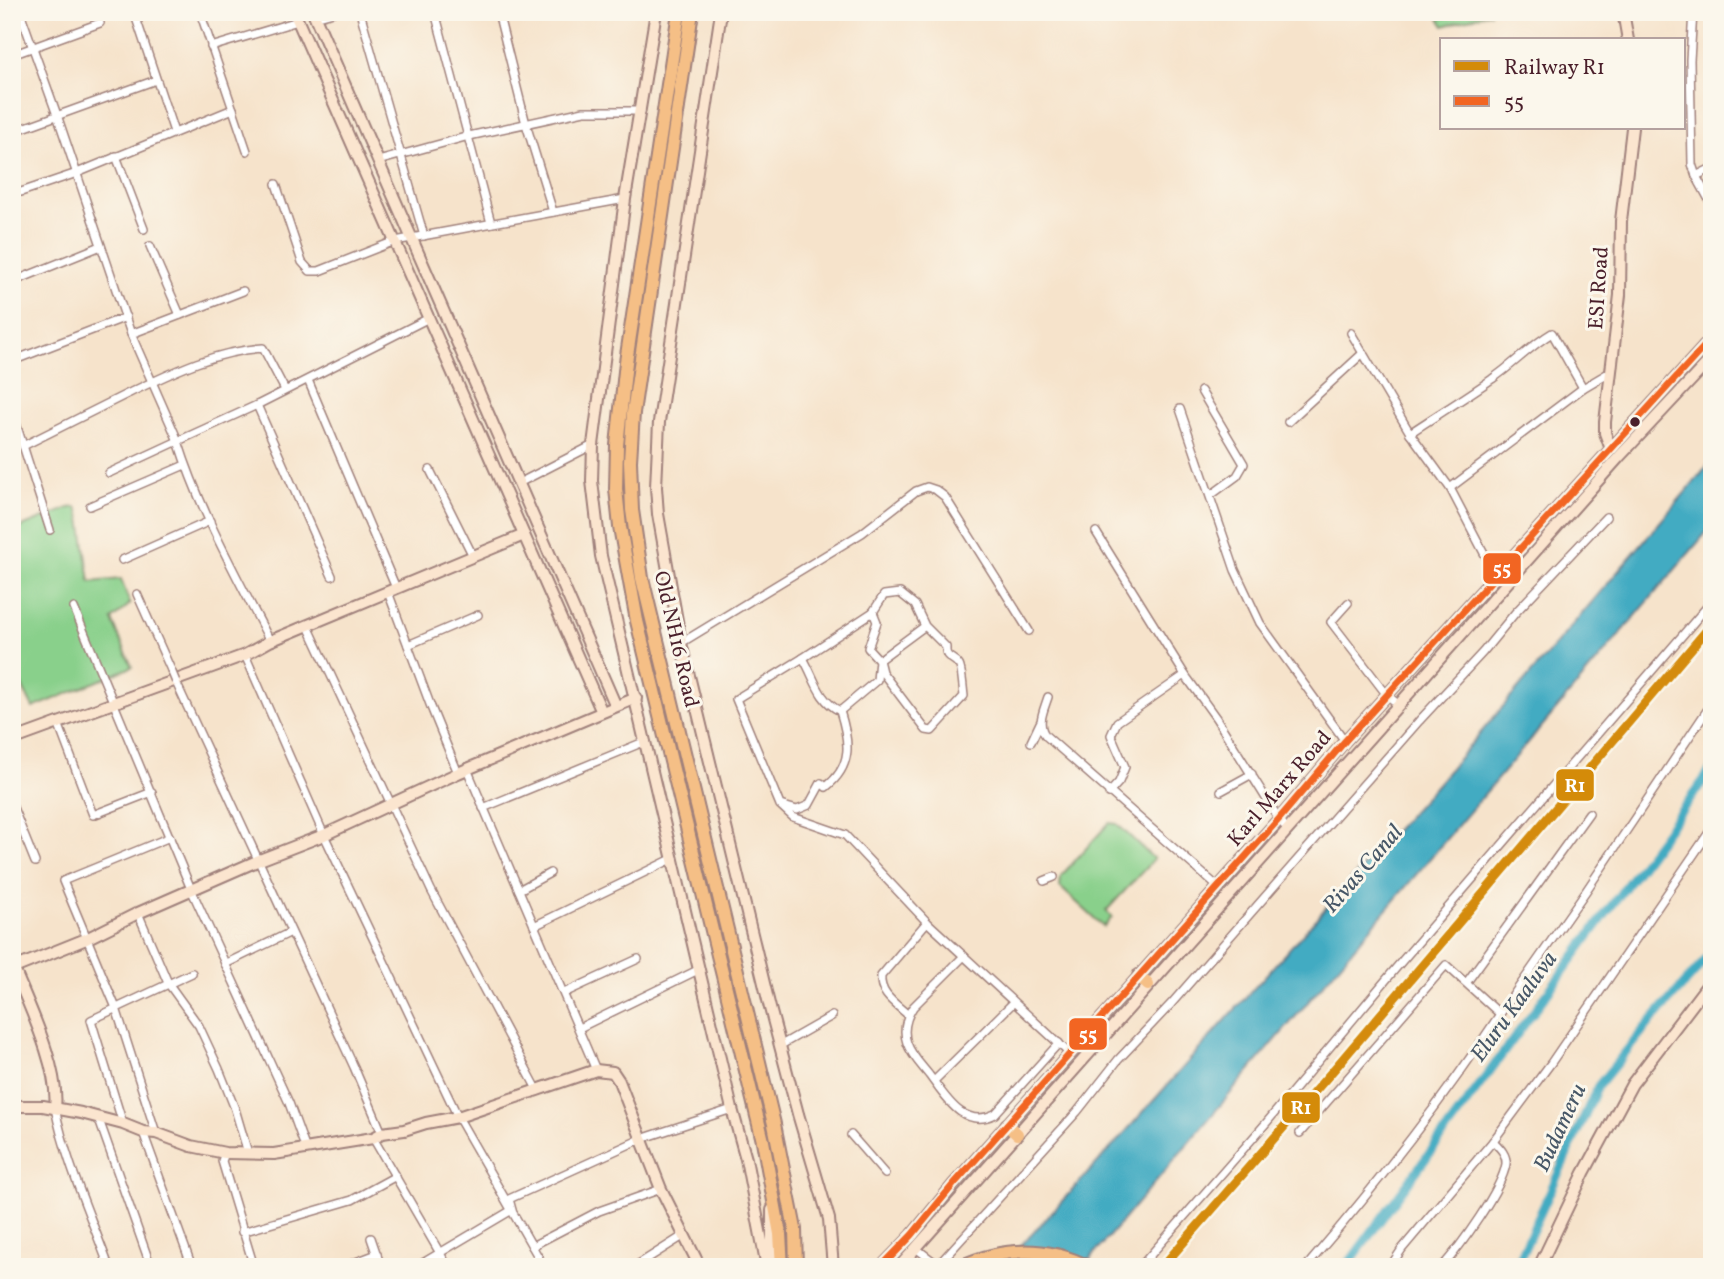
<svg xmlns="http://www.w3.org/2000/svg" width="1724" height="1279" viewBox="0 0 1724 1279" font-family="Vollkorn,serif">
<rect width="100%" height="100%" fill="#fbf7ec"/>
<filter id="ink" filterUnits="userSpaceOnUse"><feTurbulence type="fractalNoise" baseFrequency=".0143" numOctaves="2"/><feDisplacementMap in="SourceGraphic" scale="14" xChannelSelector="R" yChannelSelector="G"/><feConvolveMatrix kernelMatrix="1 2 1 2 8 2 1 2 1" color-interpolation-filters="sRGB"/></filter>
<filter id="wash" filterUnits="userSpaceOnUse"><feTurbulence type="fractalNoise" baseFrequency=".00686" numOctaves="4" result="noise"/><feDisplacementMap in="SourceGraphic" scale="28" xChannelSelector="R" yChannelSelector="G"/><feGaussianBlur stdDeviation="1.57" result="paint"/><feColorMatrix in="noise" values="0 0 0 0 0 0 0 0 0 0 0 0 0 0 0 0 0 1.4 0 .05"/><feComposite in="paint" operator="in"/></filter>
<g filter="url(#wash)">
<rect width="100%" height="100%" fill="#f6e3cb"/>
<g fill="#89d08b" stroke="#6a785b" stroke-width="2">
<polygon points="1435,12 1491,12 1444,26"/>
<polygon points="77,507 81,518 90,582 121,579 130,604 112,620 132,667 33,708 12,666 12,531 69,508"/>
<polygon points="1109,823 1117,824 1154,859 1106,911 1112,917 1104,927 1060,887 1061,876"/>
</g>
<polygon fill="#43abc2" stroke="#466576" stroke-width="2" points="1712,461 1712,526 1083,1267 1001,1267 1112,1147 1443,777"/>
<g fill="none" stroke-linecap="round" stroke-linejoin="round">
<g stroke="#43abc2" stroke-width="9">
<polyline points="1346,1267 1712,769"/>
<polyline points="1516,1267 1598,1086 1645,1028 1712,953"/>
</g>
</g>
</g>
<g filter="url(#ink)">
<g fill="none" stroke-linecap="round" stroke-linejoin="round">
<g stroke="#a0817b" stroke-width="10">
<g id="street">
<polyline points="20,12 57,115 131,334 178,441 109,473"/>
<polyline points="134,12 174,132"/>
<polyline points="200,12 247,151"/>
<polyline points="360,12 424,236"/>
<polyline points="435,12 491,223"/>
<polyline points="498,12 526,124 553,212"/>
<polyline points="1693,12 1690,60 1692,164 1696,176 1712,205"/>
<polyline points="315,17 333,12"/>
<polyline points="211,47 298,21"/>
<polyline points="12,55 100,23"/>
<polyline points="12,132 156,80"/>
<polyline points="116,156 144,229"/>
<polyline points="378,161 469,136 584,111 641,111"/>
<polyline points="1696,176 1712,168"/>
<polyline points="276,184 302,262 310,271 319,271 395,241 625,199"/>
<polyline points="21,192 77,173 233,109"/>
<polyline points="150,246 180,315"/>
<polyline points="12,282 101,246"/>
<polyline points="1351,333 1410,433 1450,488 1496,576"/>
<polyline points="131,334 243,291"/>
<polyline points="12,361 126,317"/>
<polyline points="308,380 396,588"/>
<polyline points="1201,391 1244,464 1237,476 1211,495"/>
<polyline points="257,405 332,576"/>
<polyline points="1180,409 1235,570 1260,623 1345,741"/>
<polyline points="12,411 50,530"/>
<polyline points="1288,422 1363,353"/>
<path d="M1410,433C1437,415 1465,398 1492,379C1513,365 1530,346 1552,333L1583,388"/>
<path d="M23,446C57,429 91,412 125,395C171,373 211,352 263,348L285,390"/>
<polyline points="430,470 473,556"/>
<polyline points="519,483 593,445"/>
<polyline points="1450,488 1583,388 1610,372"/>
<polyline points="90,506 185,465"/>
<polyline points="1096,532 1185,675 1216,718 1279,819 1288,830"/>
<polyline points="122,560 210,521"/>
<polyline points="388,592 431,707 458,773"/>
<polyline points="137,594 171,670"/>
<polyline points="1348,603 1331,622 1387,695 1399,705"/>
<polyline points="74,608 191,889 289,1103 305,1147"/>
<path d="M873,612L884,595L900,593L915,605L925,626L879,660L882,672L926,730L932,731L964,696C963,689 962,669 959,665C953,656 945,660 946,647L925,626"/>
<polyline points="308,626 431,890 538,1091"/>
<path d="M270,641C237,577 200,511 178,441L257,405L427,319"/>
<polyline points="681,643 862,533 916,491 927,487 936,490 945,497 1029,631"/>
<polyline points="408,645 478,615"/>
<polyline points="245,655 324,835 458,1117 544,1267"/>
<polyline points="803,658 873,612 877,622 868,648 879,660 877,680 840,711"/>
<polyline points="175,680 354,1067 382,1133"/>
<path d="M1048,697C1044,710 1036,724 1046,736L1218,887"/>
<polyline points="58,723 93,815 152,792"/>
<polyline points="1031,742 1040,723"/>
<polyline points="467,769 596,1070"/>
<polyline points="1221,791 1252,774"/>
<polyline points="1109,793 1119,782 1125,767 1111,735 1117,722 1185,675"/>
<polyline points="12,805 35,862"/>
<path d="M780,805L797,810L809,805L821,783L826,787C854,765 849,740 840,711C818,700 815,678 803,658L736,699L780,805L793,817L845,835L927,922L1069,1053"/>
<polyline points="483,808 646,741"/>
<polyline points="1044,881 1054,877"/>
<polyline points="519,890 550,873"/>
<polyline points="138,913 168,983 199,1026 219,1069 235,1109 248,1153"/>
<polyline points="534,926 674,858"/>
<path d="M964,956L913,1007C906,1018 903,1031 907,1043C911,1055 921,1065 929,1075C945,1096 963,1130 995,1114L1059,1043"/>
<polyline points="225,964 291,932"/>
<polyline points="1467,982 1589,813"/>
<polyline points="564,993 638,959"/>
<path d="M908,1015C896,1004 879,994 881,976L927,922"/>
<polyline points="579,1028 700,969"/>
<polyline points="781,1045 832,1016"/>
<polyline points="934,1081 1013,1003"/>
<path d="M55,1108C66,1163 90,1214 109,1267"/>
<polyline points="98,1117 151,1267"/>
<polyline points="123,1124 91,1020 192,973"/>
<polyline points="143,1132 192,1267"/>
<polyline points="156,1133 116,1008 63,881 170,837"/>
<polyline points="1300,1133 1446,965 1500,1014 1586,891 1712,703"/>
<polyline points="851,1135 885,1174"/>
<polyline points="373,1138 448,1267"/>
<polyline points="225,1153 222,1161 254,1267"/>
<polyline points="242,1232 352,1200 396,1176"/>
<polyline points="371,1238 381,1267"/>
<polyline points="532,1246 599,1211 661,1189"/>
<polyline points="917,1249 938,1265 1077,1112 1118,1060 1171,1004 1419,721 1483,652 1515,613 1606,517"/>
<polyline points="343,1267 377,1254"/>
<polyline points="416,1267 512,1210 509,1199 641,1139 732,1109"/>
<polyline points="634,1267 683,1236"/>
<polyline points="1140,1267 1267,1122 1396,968 1712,601"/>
<path d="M1306,1267C1376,1186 1441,1103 1500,1014"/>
<polyline points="1390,1267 1402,1249 1493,1141 1551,1063 1712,828"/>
<path d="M1442,1267C1460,1247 1502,1189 1506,1164C1507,1154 1499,1147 1493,1141"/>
</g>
</g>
<g stroke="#a0817b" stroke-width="14">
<g id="secondary">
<polyline points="294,12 601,710"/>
<polyline points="313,12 615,704"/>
<polyline points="656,12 625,199 593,445 592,481 601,556 732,1109 746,1159 767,1267"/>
<polyline points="721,12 659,422 656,487 658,514 681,643 770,1008 798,1114 829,1219 833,1267"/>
<polyline points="1623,12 1628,40"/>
<polyline points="1611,449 1605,433 1605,422 1620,295 1621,221 1632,128"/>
<polyline points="12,740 245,655 270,641 524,535"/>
<path d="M12,964C27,1002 60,1068 55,1108"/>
<polyline points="14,968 86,939 138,913 257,861 324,835 458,773 636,698"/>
<polyline points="12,1106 43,1106 81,1113 123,1124 143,1132 156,1133 191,1146 225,1153 274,1154 373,1138 382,1133 404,1130 426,1123 458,1117 596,1070 613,1072 619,1081 661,1189 700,1267"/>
<polyline points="772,1210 772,1267"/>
<polyline points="881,1267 912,1235 953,1185 1279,819 1345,741 1712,338"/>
<polyline points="899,1267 1619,457 1712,358"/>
<polyline points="1539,1267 1584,1173 1632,1084 1712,979"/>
</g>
</g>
<g stroke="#a0817b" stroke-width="16">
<g id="primary">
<polyline points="679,12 626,362 617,445 616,489 620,527 637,621 763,1141 780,1234 782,1267"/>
<polyline points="692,12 633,413 630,461 632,510 642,578 774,1124 795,1229 796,1267"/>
<polyline points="1139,976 1148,985"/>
<polyline points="1007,1125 1017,1134"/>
<path d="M960,1267C1002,1247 1047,1246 1088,1267"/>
<polyline points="1002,1267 1018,1265 1049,1267"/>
</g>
</g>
<use href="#street" stroke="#fff" stroke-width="7"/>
<use href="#secondary" stroke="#fbe5cf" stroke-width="10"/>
<use href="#primary" stroke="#f5bf86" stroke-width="12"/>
<g stroke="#a0817b" stroke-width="10" stroke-linecap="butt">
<polyline id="street-bridge" points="171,670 176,682"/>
</g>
<use href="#street-bridge" stroke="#fff" stroke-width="7"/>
<g stroke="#fbf7ec" stroke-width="12">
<polyline id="bus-1" points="881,1267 912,1235 953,1185 1279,819 1345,741 1712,338"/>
</g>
<use href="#bus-1" stroke="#f26522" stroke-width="7"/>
<g stroke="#fbf7ec" stroke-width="14">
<polyline id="rail-1" points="1162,1267 1336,1067 1712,624"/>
</g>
<use href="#rail-1" stroke="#d48b09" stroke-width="9"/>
</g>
</g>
<circle fill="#4a1f2b" stroke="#fbf7ec" stroke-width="2.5" cx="1635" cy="422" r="6"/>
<g text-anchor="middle" stroke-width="6" stroke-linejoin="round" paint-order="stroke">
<g font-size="21" fill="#4a1f2b" stroke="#fbf7ec">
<text transform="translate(1598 288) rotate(-86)" y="7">ESI Road</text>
<text transform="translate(677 639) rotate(77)" y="7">Old NH16 Road</text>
<text transform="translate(1279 788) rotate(-49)" y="7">Karl Marx Road</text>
</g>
<g font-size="23" font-style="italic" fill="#475767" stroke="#fbf7ec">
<text transform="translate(1362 868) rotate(-49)" y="8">Rivas Canal</text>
<text transform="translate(1513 1006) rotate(-54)" y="8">Eluru Kaaluva</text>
<text transform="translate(1559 1127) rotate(-65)" y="8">Budameru</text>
</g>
</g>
<g stroke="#fbf7ec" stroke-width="2.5">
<rect x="1482" y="552" width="40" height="33" rx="7" fill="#f26522"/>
<rect x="1555" y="768" width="40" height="34" rx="7" fill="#d48b09"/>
<rect x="1068" y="1017" width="40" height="34" rx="7" fill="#f26522"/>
<rect x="1281" y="1091" width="40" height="33" rx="7" fill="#d48b09"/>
</g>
<g font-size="19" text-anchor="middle" font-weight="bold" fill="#fff">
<text x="1502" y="575">55</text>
<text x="1575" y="792">R1</text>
<text x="1088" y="1041">55</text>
<text x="1301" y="1114">R1</text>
</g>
<rect width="1724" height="1279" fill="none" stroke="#fbf7ec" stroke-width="42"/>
<rect x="1440" y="38" width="245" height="91" fill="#fbf7ec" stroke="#b4a19f" stroke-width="2"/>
<rect x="1454" y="61" width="35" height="10" fill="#d48b09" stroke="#b4a19f" stroke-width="2"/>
<text x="1504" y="74" font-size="21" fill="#4a1f2b">Railway R1</text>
<rect x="1454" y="96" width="35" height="10" fill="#f26522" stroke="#b4a19f" stroke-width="2"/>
<text x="1504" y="108" font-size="21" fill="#4a1f2b">55</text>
</svg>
